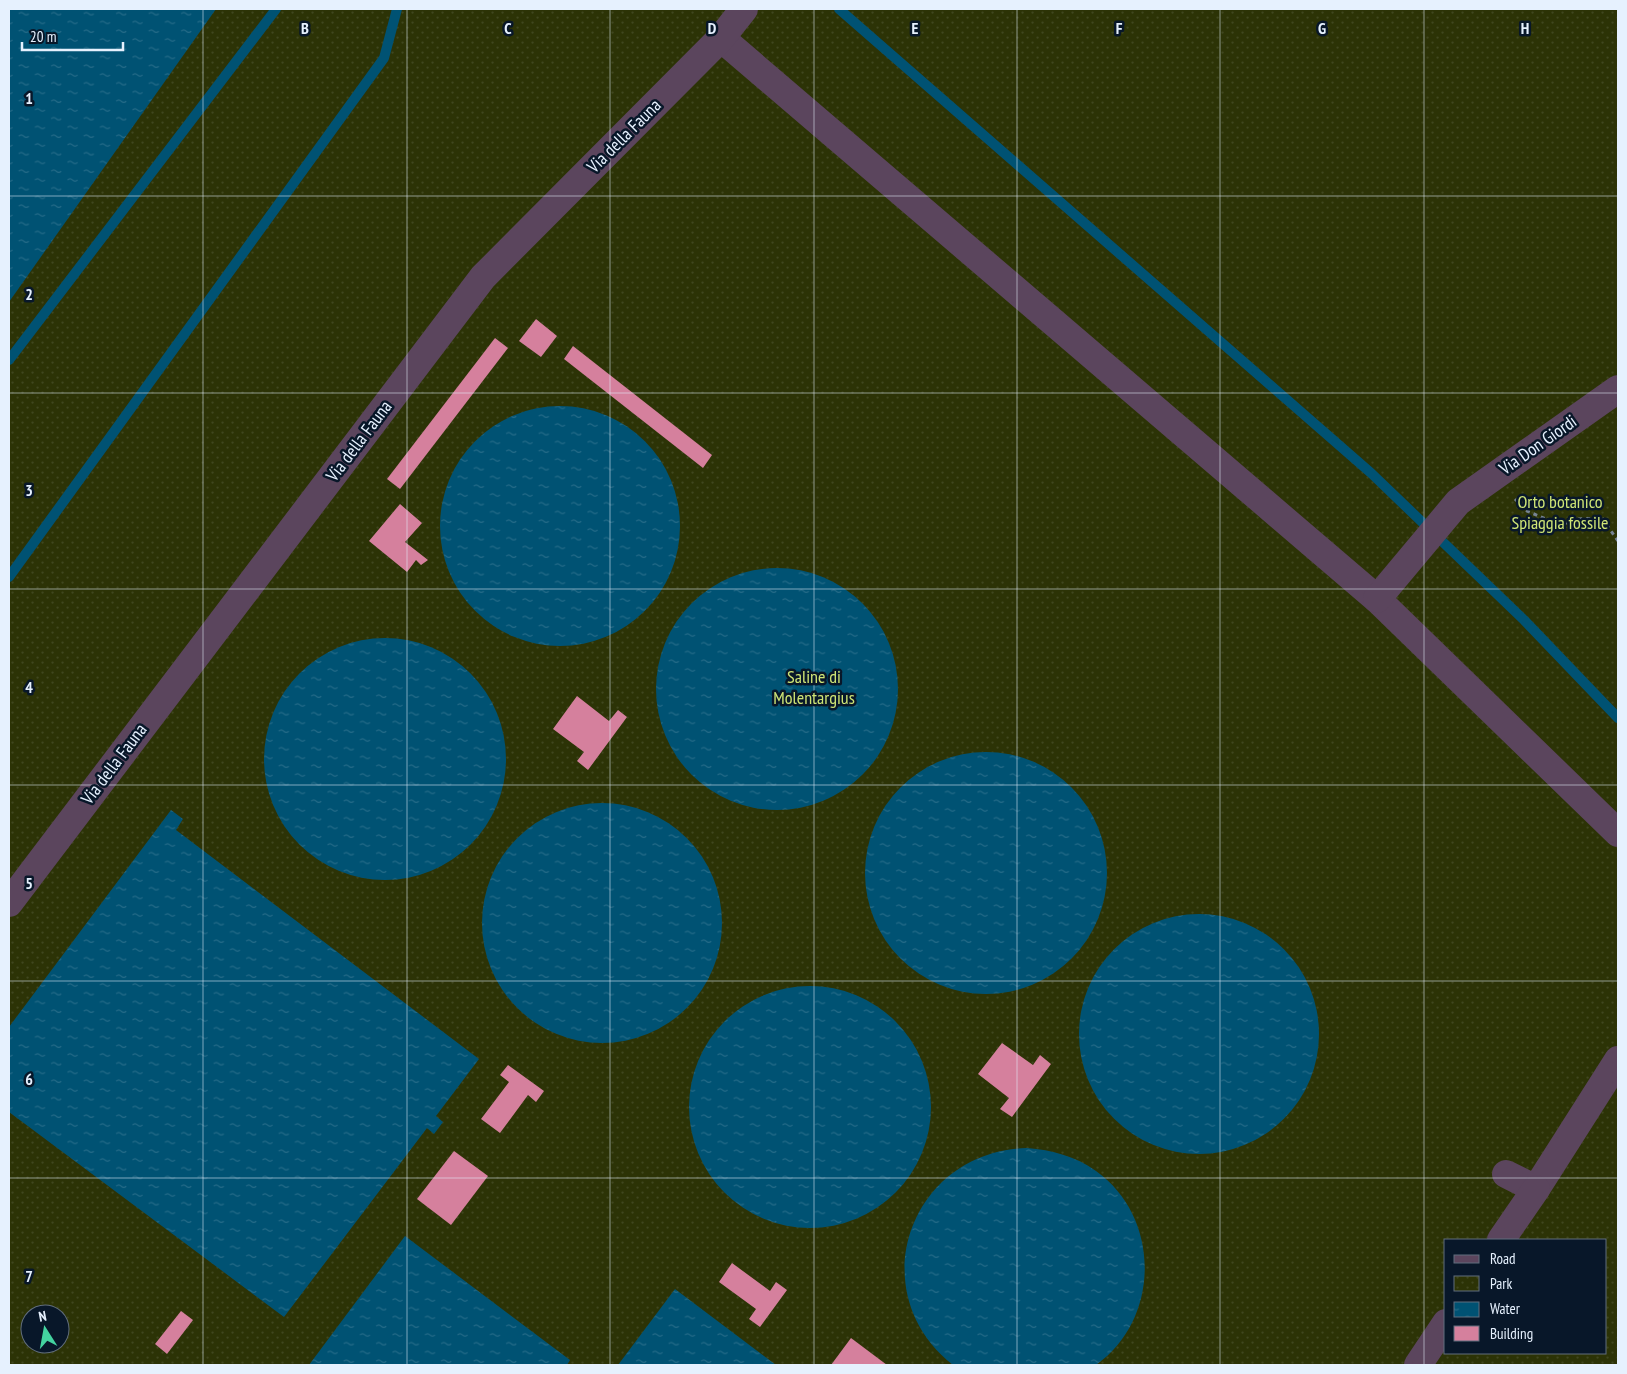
<svg xmlns="http://www.w3.org/2000/svg" width="1627" height="1374" viewBox="0 0 1627 1374" font-family="'PT Sans Narrow',sans-serif">
<defs>
<pattern id="park-dots" width="8" height="8" patternUnits="userSpaceOnUse" patternTransform="scale(1.25)"><rect width="8" height="8" fill="#2c3306"/><path d="M2 2h.1M6 6h.1" fill="none" stroke="#40471f" stroke-width="1.8" stroke-linecap="round"/></pattern>
<pattern id="water-ripples" width="26" height="14" patternUnits="userSpaceOnUse" patternTransform="scale(1.25)"><rect width="26" height="14" fill="#005273"/><path d="M2 4q2-2 4 0t4 0M15 11q2-2 4 0t4 0" fill="none" stroke="#256b88"/></pattern>
</defs>
<rect width="100%" height="100%" fill="#112033"/>
<path fill="url(#park-dots)" fill-rule="evenodd" d="M9,9H1618V1365H9ZM1446,1240H1606V1353H1446ZM30,1314H60V1344H30Z"/>
<g fill="url(#water-ripples)">
<polygon points="9,9 216,9 9,302"/>
<circle cx="560" cy="526" r="120"/>
<circle cx="777" cy="689" r="121"/>
<circle cx="385" cy="759" r="121"/>
<circle cx="986" cy="873" r="121"/>
<circle cx="602" cy="923" r="120"/>
<polygon points="171,810 183,819 176,830 479,1059 436,1116 443,1122 434,1134 427,1128 284,1317 9,1112 9,1027"/>
<circle cx="1199" cy="1034" r="120"/>
<circle cx="810" cy="1107" r="121"/>
<path d="M1027,1148C1052,1150 1075,1156 1096,1171C1161,1217 1161,1319 1096,1365H953C860,1292 910,1151 1027,1148Z"/>
<polygon points="405,1236 570,1360 567,1365 309,1365"/>
<polygon points="675,1289 776,1365 618,1365"/>
</g>
<g fill="none" stroke-linecap="round" stroke-linejoin="round">
<g stroke="#005273" stroke-width="10">
<polyline points="839,9 1371,473 1524,620 1618,718"/>
<polyline points="9,360 276,9"/>
<polyline points="9,577 384,58 397,9"/>
</g>
</g>
<g fill="#d5809d">
<polygon points="536,319 557,336 541,357 519,341"/>
<polygon points="495,338 508,348 400,489 387,479"/>
<polygon points="573,346 712,455 703,468 564,359"/>
<polygon points="400,504 422,523 405,542 428,560 421,565 416,560 407,572 369,541"/>
<polygon points="577,696 609,721 618,710 627,717 588,770 577,761 584,752 553,729"/>
<polygon points="1002,1043 1033,1065 1040,1055 1051,1064 1012,1117 1000,1109 1009,1098 978,1074"/>
<polygon points="508,1065 544,1091 536,1102 528,1095 500,1133 481,1119 509,1082 500,1075"/>
<polygon points="454,1151 488,1176 451,1225 417,1199"/>
<polygon points="732,1263 770,1291 776,1282 787,1290 760,1327 749,1319 756,1309 719,1282"/>
<polygon points="181,1311 193,1320 167,1354 155,1344"/>
<polygon points="851,1338 887,1365 831,1365"/>
</g>
<g fill="none" stroke-linecap="round" stroke-linejoin="round">
<polyline stroke="#768393" stroke-width="3" stroke-dasharray="4 4" stroke-linecap="butt" points="1515,499 1527,511 1560,525 1579,519 1602,518 1618,541"/>
<g stroke="#5b455d" stroke-width="28">
<polyline points="721,38 1377,599 1618,833"/>
<polyline points="1377,599 1458,502 1618,389"/>
<polyline points="9,903 483,277 721,38 744,9"/>
<polyline points="1506,1174 1536,1189 1618,1060"/>
<polyline points="1501,1240 1536,1189"/>
<polyline points="1418,1365 1446,1323"/>
</g>
</g>
<path fill="none" stroke="#e6f1fe" stroke-width="1" stroke-opacity="0.55" d="M203,9V1365M407,9V1365M610,9V1365M814,9V1365M1017,9V1365M1220,9V1365M1424,9V1365M9,196H1618M9,393H1618M9,589H1618M9,785H1618M9,981H1618M9,1178H1618"/>
<g text-anchor="middle" stroke-width="5" stroke-linejoin="round" paint-order="stroke">
<g font-size="18" fill="#e6f1fe" stroke="#081729">
<text transform="translate(624 136) rotate(-45)" y="6">Via della Fauna</text>
<text transform="translate(359 441) rotate(-53)" y="6">Via della Fauna</text>
<text transform="translate(1538 445) rotate(-35)" y="6">Via Don Giordi</text>
<text transform="translate(114 764) rotate(-53)" y="6">Via della Fauna</text>
</g>
<g font-size="18" fill="#cfe576" stroke="#081729">
<text x="1560" y="508">Orto botanico<tspan x="1560" dy="21">Spiaggia fossile</tspan></text>
<text x="814" y="683">Saline di<tspan x="814" dy="21">Molentargius</tspan></text>
</g>
</g>
<g font-size="16" text-anchor="middle" font-weight="bold" fill="#e6f1fe" stroke="#081729" stroke-width="5" stroke-linejoin="round" paint-order="stroke">
<text x="305" y="34">B</text>
<text x="508" y="34">C</text>
<text x="712" y="34">D</text>
<text x="915" y="34">E</text>
<text x="1119" y="34">F</text>
<text x="1322" y="34">G</text>
<text x="1525" y="34">H</text>
<text x="29" y="104">1</text>
<text x="29" y="300">2</text>
<text x="29" y="496">3</text>
<text x="29" y="693">4</text>
<text x="29" y="889">5</text>
<text x="29" y="1085">6</text>
<text x="29" y="1282">7</text>
</g>
<rect width="1627" height="1374" fill="none" stroke="#e6f1fe" stroke-width="20"/>
<rect x="1444" y="1239" width="162" height="115" fill="#081729" stroke="#616e7e"/>
<rect x="1454" y="1255" width="25" height="8" fill="#5b455d" stroke="#616e7e"/>
<text x="1490" y="1264" font-size="15" fill="#e6f1fe">Road</text>
<rect x="1454" y="1276" width="25" height="15" fill="url(#park-dots)" stroke="#616e7e"/>
<text x="1490" y="1289" font-size="15" fill="#e6f1fe">Park</text>
<rect x="1454" y="1302" width="25" height="15" fill="url(#water-ripples)" stroke="#616e7e"/>
<text x="1490" y="1314" font-size="15" fill="#e6f1fe">Water</text>
<rect x="1454" y="1326" width="25" height="15" fill="#d5809d" stroke="#616e7e"/>
<text x="1490" y="1339" font-size="15" fill="#e6f1fe">Building</text>
<g transform="translate(45 1329) rotate(349)"><circle r="24" fill="#081729" stroke="#616e7e"/>
<path d="M0-4L9 19L0 12L-9 19Z" fill="#44d4a0"/>
<text y="-8" font-size="14" font-weight="bold" text-anchor="middle" fill="#e6f1fe">N</text>
</g>
<path d="M22 42v8h101v-8" fill="none" stroke="#e6f1fe" stroke-width="2.5"/>
<text x="30" y="42" font-size="15" fill="#e6f1fe" stroke="#081729" stroke-width="4" paint-order="stroke">20 m</text>
</svg>
